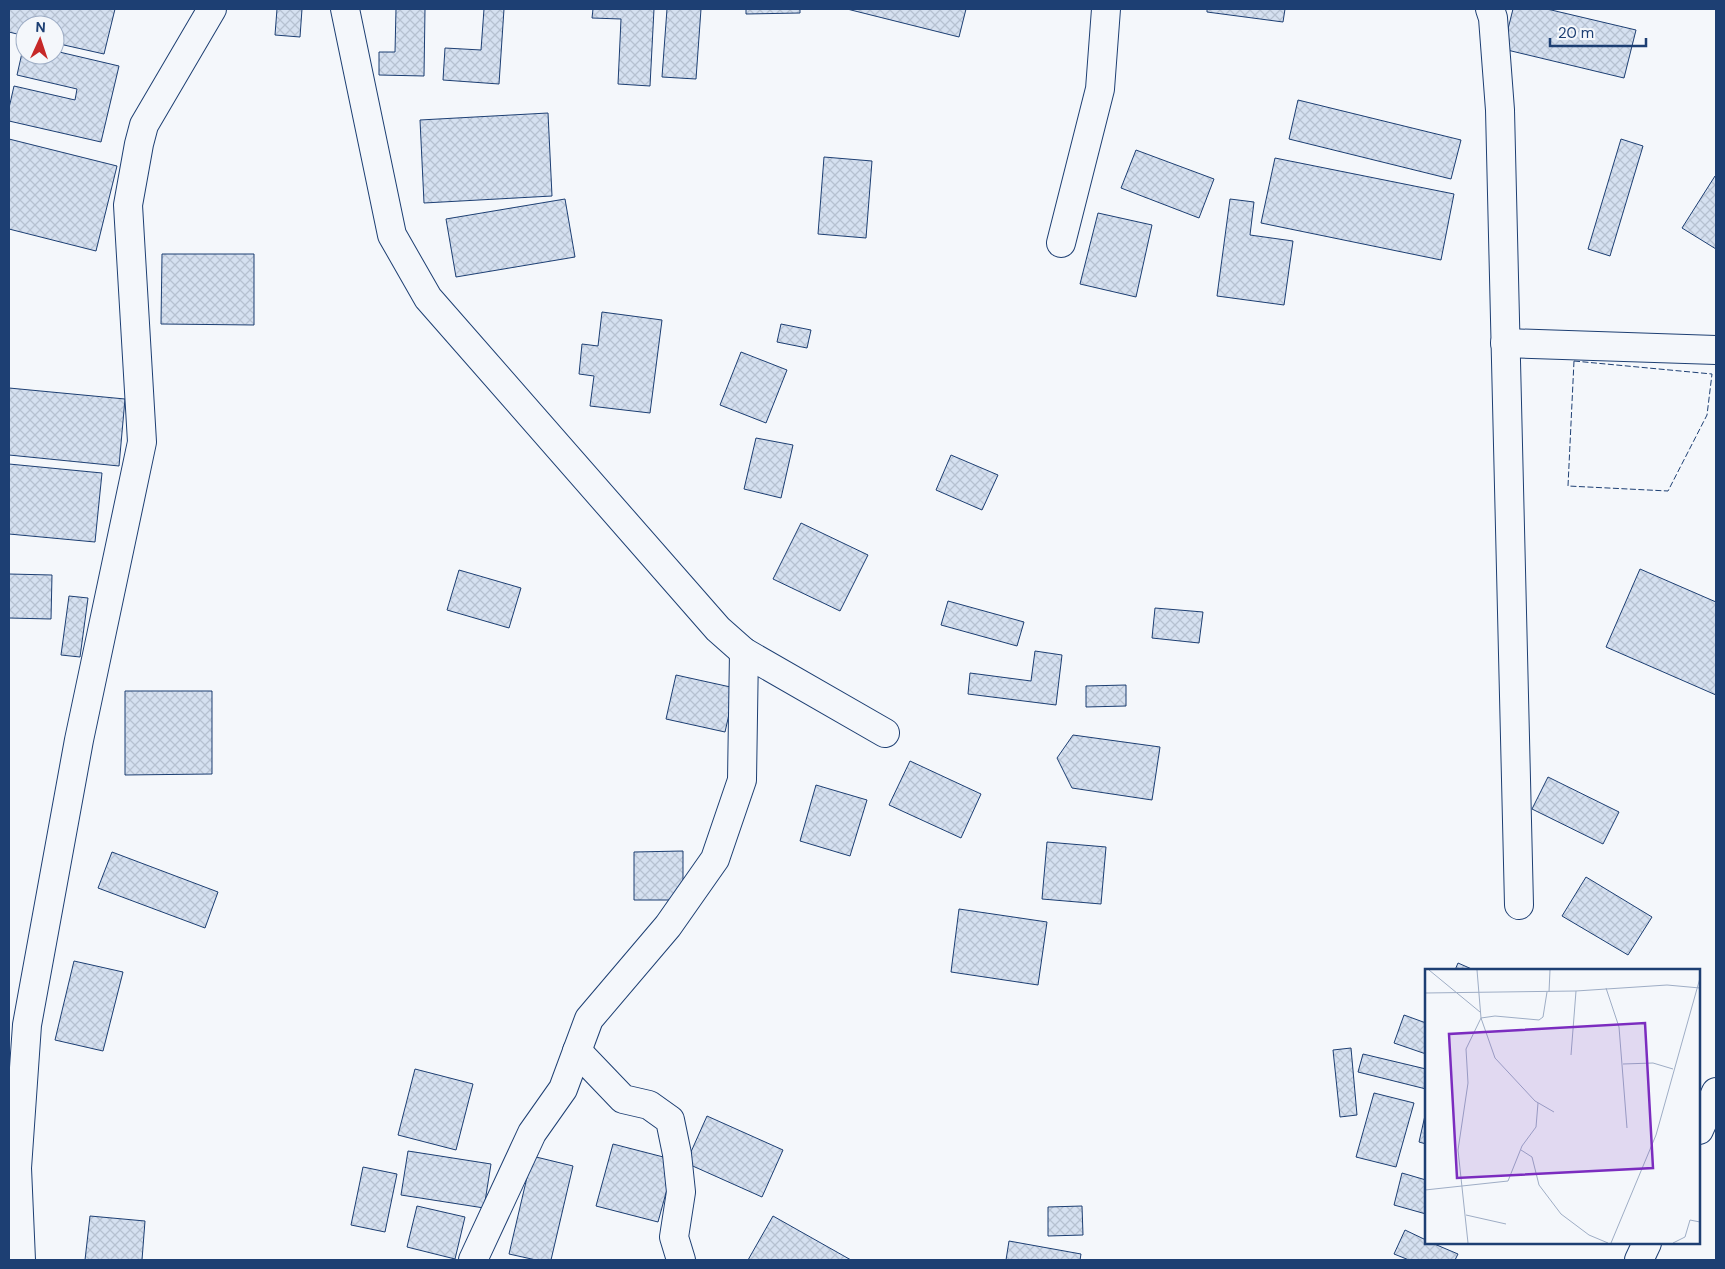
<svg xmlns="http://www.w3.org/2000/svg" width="1725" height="1269" viewBox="0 0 1725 1269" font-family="'DM Sans',sans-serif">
<defs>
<pattern id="building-cross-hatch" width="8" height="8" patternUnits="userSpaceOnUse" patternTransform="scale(1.25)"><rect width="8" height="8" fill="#d5e0f0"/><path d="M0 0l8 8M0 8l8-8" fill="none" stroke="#b6c1d1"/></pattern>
</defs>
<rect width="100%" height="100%" fill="#f4f7fb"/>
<g fill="url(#building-cross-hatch)" stroke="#1d3f73">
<polygon points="9,9 115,9 104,54 55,43 55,25 25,25 25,36 9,32"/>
<polygon points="277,9 302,9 300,37 275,35"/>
<polygon points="396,9 425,9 424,76 379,75 379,52 395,52"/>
<polygon points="484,9 504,9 499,84 443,80 445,48 481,50"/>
<polygon points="593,9 654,9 650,86 618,84 621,19 592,18"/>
<polygon points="667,9 701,9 696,79 662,77"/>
<polygon points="746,9 800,9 800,13 746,14"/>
<polygon points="847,9 966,9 959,37"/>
<polygon points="1207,9 1285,9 1283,22 1207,12"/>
<polygon points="1513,9 1547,9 1636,30 1624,78 1503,49"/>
<polygon points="24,44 25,55 55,55 55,51 119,66 101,142 9,121 9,108 14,86 75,100 77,89 17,75"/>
<polygon points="1298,100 1461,140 1451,179 1289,139"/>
<polygon points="548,113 552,196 424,203 420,120"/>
<polygon points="9,139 117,166 96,251 9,229"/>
<polygon points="1621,139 1643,146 1610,256 1588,249"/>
<polygon points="1136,150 1214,179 1199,218 1121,188"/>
<polygon points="824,157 872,161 866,238 818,234"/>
<polygon points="1275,158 1454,194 1441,260 1261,223"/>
<polygon points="1715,176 1716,177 1716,249 1682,228"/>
<polygon points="565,199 575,257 456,277 446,219"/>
<polygon points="1230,199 1254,202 1250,235 1293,241 1284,305 1217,296"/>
<polygon points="1098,213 1152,225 1136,297 1080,284"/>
<polygon points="162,254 254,254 254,325 161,324"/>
<polygon points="602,312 662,320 650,413 590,406 594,376 579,374 582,344 598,346"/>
<polygon points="781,324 811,330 807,348 777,342"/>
<polygon points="741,352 787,370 766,423 720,405"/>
<polygon points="9,388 125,399 119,466 9,455"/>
<polygon points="756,438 793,445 781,498 744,489"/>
<polygon points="951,455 998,475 982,510 936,490"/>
<polygon points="9,464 102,473 95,542 9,534"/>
<polygon points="801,523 868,555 840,611 773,579"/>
<polygon points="1640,569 1716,602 1716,695 1606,647"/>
<polygon points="459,570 521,588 509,628 447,610"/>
<polygon points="9,574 52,575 51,619 9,618"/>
<polygon points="69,596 88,598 80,657 61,655"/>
<polygon points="948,601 1024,622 1017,646 941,625"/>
<polygon points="1155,608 1203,612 1199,643 1152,638"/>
<polygon points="1035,651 1062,655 1056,705 968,694 970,673 1031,681"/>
<polygon points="676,675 735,688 725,732 666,719"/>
<polygon points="1126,685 1126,706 1086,707 1086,686"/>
<polygon points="125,691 212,691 212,774 125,775"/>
<polygon points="1073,735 1160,747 1152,800 1072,788 1057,758"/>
<polygon points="910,761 981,794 961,838 889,805"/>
<polygon points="1548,777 1619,812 1603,844 1532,809"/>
<polygon points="816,785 867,800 850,856 800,841"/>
<polygon points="1047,842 1106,847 1101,904 1042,899"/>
<polygon points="683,851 683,900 634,900 634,852"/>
<polygon points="112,852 218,892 205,928 98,888"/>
<polygon points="1586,877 1652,917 1628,955 1562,916"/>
<polygon points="959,909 1047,922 1038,985 951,972"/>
<polygon points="74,961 123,972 103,1051 55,1040"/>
<polygon points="1458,963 1474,970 1455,970"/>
<polygon points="1404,1015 1426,1023 1426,1054 1394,1043"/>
<polygon points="1351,1048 1357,1115 1340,1117 1333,1050"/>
<polygon points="1363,1054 1426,1069 1426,1089 1358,1072"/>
<polygon points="415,1069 473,1084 456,1150 398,1135"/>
<polygon points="1374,1093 1414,1103 1396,1167 1356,1157"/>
<polygon points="1426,1111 1426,1144 1419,1142"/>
<polygon points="707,1116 783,1150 762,1197 686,1163"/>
<polygon points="613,1144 675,1160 658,1222 596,1206"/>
<polygon points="408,1151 491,1164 484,1208 401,1195"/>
<polygon points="532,1156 573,1166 551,1260 536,1260 509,1254"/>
<polygon points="363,1167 397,1174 385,1232 351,1225"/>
<polygon points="1402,1173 1426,1180 1426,1214 1394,1205"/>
<polygon points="417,1206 465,1217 455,1259 407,1247"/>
<polygon points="1082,1206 1083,1235 1048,1236 1048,1207"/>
<polygon points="90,1216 145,1221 142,1260 85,1260"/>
<polygon points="773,1216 851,1260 748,1260"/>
<polygon points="1405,1230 1426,1240 1426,1243 1432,1243 1458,1254 1455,1260 1409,1260 1394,1254"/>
<polygon points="1009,1241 1081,1254 1080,1260 1006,1260"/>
</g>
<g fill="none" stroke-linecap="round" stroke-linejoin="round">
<g stroke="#1d3f73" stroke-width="30">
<g id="minor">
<polyline points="345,9 392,235 428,298 718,629 744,652 885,733"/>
<polyline points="1490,9 1493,18 1500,110 1519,905"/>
<polyline points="1061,243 1100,89 1106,9"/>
<polyline points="1505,343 1716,350"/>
<polyline points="577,1051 623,1099 649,1105 670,1120 677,1154 681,1192 674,1237 681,1260"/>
<polyline points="1699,1130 1716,1092"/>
<polyline points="21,1260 17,1168 27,1025 79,740 142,442 128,205 139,144 144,125 212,9"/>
<polyline points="473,1260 532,1133 563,1089 589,1019 668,926 715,859 742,780 744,652"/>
<polyline points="1639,1260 1647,1243"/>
</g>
</g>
<use href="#minor" stroke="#f4f7fb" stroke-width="28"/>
<polygon stroke="#1d3f73" stroke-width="1" stroke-dasharray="6 2.5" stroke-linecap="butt" points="1574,361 1712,374 1707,415 1668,491 1568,486"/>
</g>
<g transform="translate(1425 969)">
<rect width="275" height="275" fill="#f4f7fb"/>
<path fill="none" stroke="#9eadc5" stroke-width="1" d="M4,1L55,43M52,1L56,49L70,89L110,132L129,143M181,19L194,58L202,159M124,23L125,1M0,24L151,22L242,16L275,19M56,49L70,47L114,51L118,48L122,23M146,86L151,22M198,95L228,94L248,100M96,181L107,188L114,216L136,245L164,266L183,274M0,221L83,212L97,177L111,158L113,134M41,246L81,255M43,274L33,181L43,114L41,80L56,49M186,274L231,166L275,9M248,274L260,268L265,251L275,253"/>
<path fill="#7b2cbf" fill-opacity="0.15" stroke="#7b2cbf" stroke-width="2.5" d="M220,54L228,199L32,209L24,65Z"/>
<rect width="275" height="275" fill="none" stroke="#1d3f73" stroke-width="2.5"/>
</g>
<rect width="1725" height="1269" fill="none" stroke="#1d3f73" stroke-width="20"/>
<g transform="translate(40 40) rotate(3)"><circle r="24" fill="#f4f7fb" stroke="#9eadc5"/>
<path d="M0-4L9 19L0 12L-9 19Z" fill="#c62828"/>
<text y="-8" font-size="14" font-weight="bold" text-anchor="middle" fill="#1d3f73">N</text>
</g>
<path d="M1550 38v8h96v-8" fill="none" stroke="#1d3f73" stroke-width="2.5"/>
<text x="1558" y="38" font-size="15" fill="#1d3f73" stroke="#f4f7fb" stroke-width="4" paint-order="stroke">20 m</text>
</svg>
